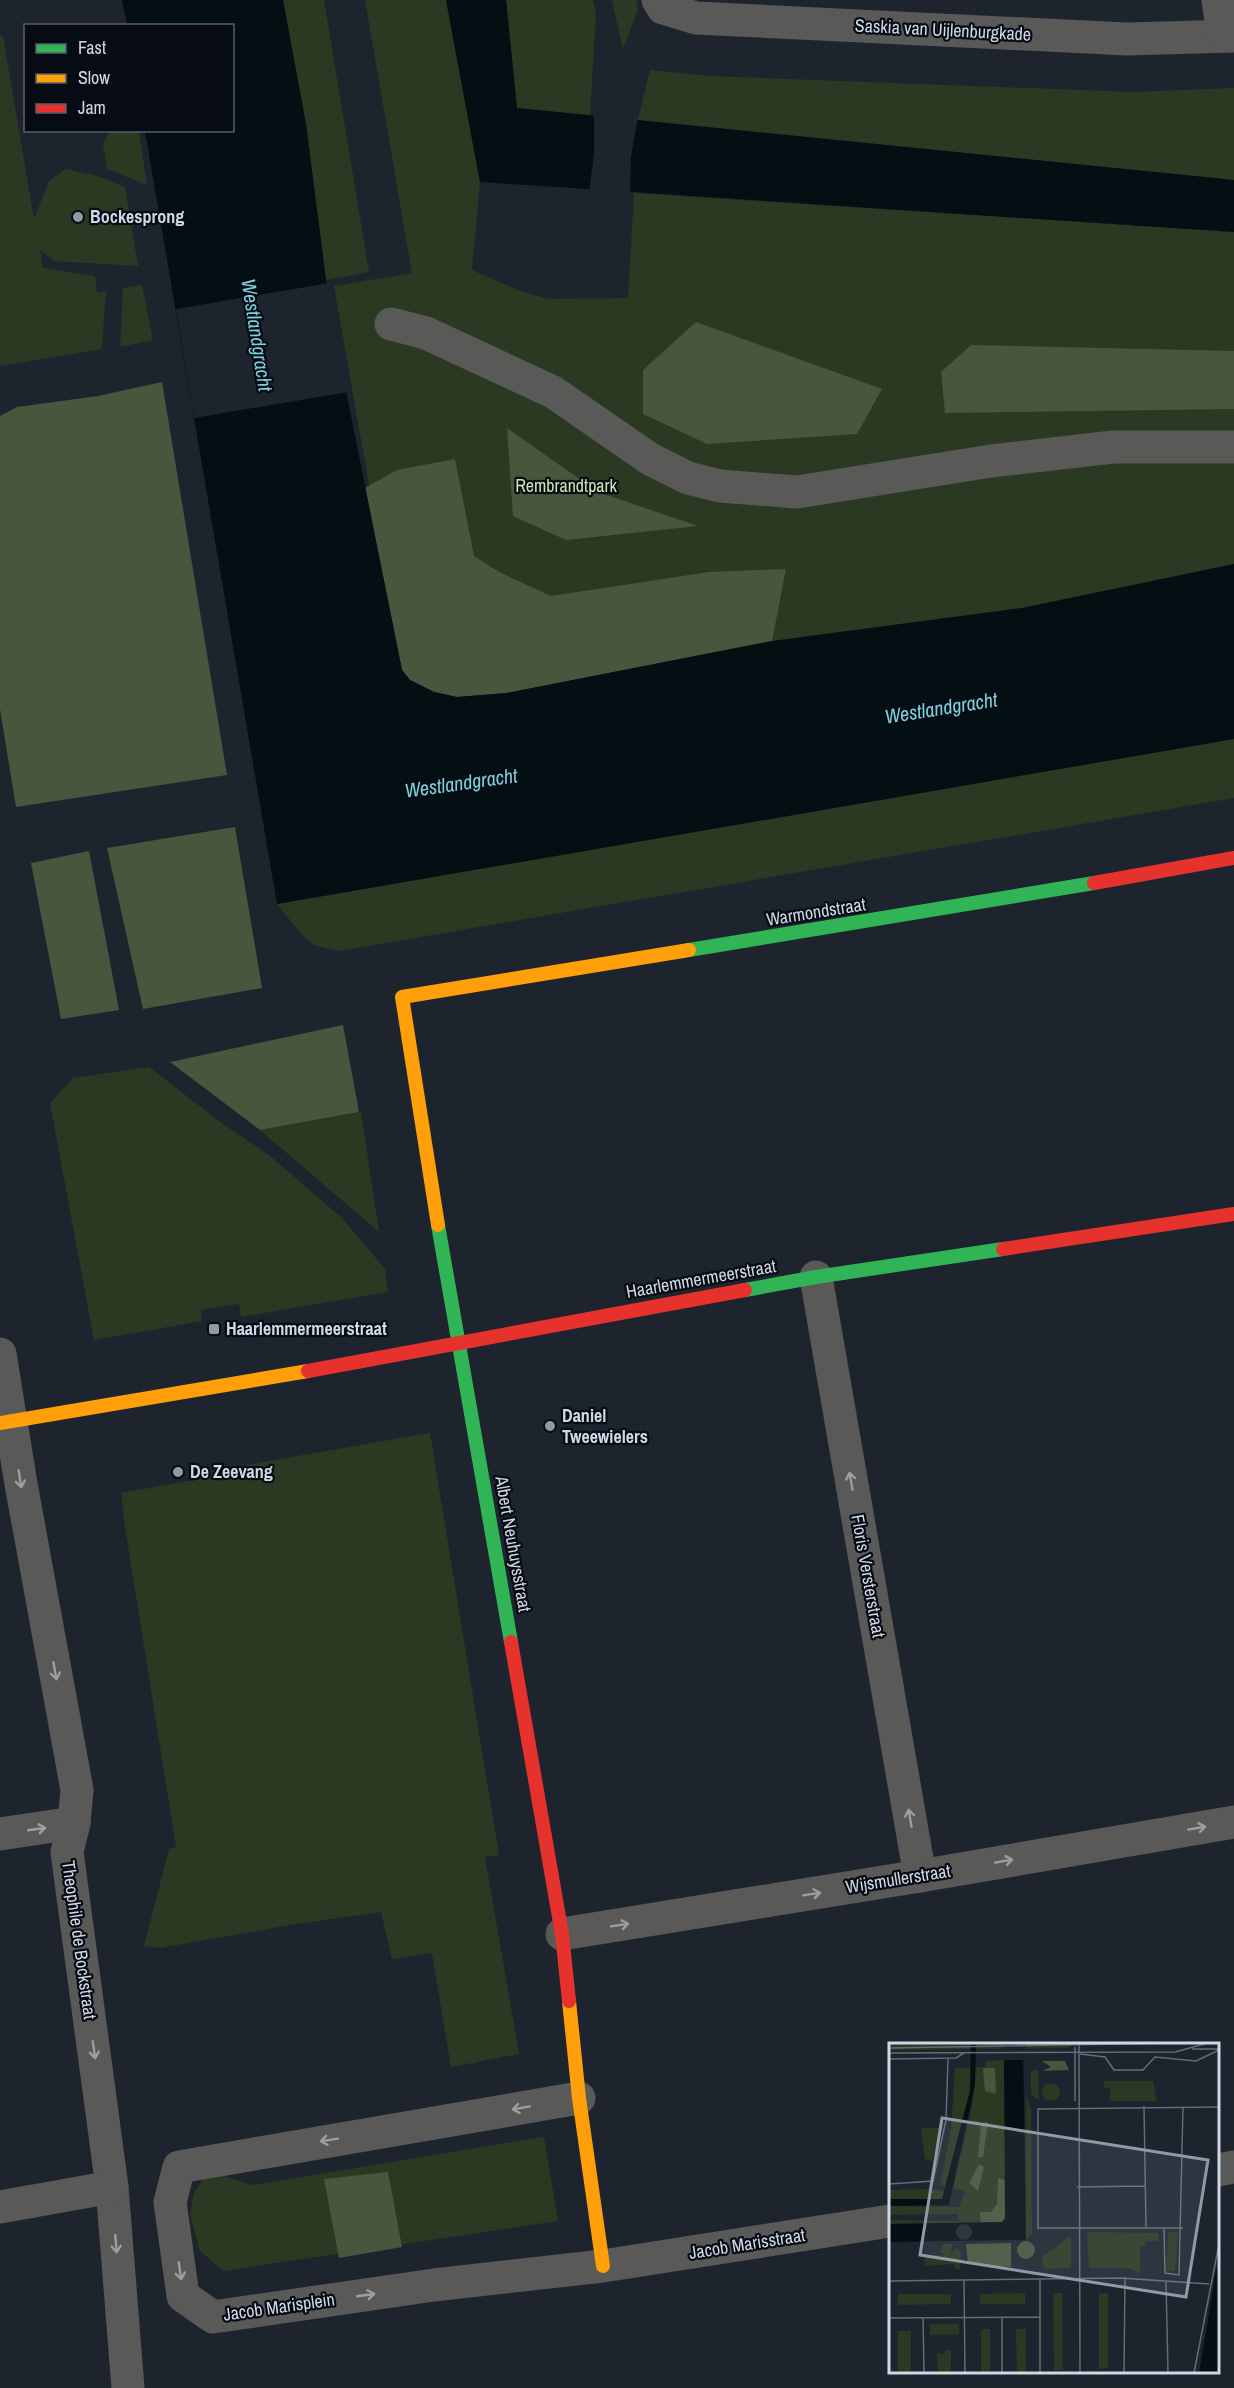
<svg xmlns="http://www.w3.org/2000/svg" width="1234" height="2388" viewBox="0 0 1234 2388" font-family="'Archivo Narrow',sans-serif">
<rect width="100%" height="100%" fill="#1e242e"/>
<g fill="#2b3922">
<polygon points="283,0 324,0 369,272 326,280 306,124"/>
<polygon points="365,0 446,0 480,182 472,270 520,291 549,299 628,298 634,193 1234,232 1234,564 1022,608 810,636 498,688 393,621 334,286 412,273"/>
<polygon points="506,0 593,0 596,14 590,115 517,108"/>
<polygon points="612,0 636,0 638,10 623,49"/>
<polygon points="0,36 3,36 34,219 49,181 66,169 97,176 125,187 138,266 54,261 40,250 43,268 95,276 97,292 106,291 102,349 0,366"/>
<polygon points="650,70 710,76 1133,92 1234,88 1234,180 638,120"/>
<polygon points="110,131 139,131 147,185 107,169 103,144"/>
<polygon points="142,285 153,340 120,347 123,288"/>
<polygon points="1234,739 1234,798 338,951 314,945 303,936 277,904"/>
<polygon points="149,1067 219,1121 269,1155 342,1218 385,1269 388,1292 241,1317 239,1304 201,1310 202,1321 94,1340 50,1103 73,1078"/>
<polygon points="361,1112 379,1232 260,1130"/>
<polygon points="430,1433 499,1855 485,1857 519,2054 451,2067 432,1953 392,1959 381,1912 296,1924 160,1948 144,1946 169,1849 176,1847 123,1514 124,1514 121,1493 200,1479 199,1473"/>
<polygon points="544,2137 558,2221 223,2271 200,2251 190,2214 194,2193 208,2172 253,2185"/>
</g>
<g fill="#47563d">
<polygon points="696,322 882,389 857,434 707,444 643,414 643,370"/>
<polygon points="971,345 1234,351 1234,409 945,413 941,372"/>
<polygon points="162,382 227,775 16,807 0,709 0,416 17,407 98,396"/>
<polygon points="507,428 598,492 698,526 566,540 513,516"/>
<polygon points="455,459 474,556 499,572 551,596 709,572 786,569 772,641 507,693 457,697 434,692 410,680 402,670 365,488 397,470"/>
<polygon points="235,827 262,988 143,1009 107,848"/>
<polygon points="89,851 119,1010 61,1019 31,863"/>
<polygon points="343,1025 359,1112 260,1130 170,1062"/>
<polygon points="388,2172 402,2247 339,2258 324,2179"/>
</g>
<g fill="#030f13">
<polygon points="122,0 283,0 306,124 326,280 347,396 402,670 410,680 434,692 457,697 507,693 772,641 1022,608 1234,564 1234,739 277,904 145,131 232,130 232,26 127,25"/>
<polygon points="446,0 506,0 517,108 1234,180 1234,232 480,182"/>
</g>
<g fill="#1e242e">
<polygon points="594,113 638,117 631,157 630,195 589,193 594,153"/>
<polygon points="330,283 349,392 194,418 176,309"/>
</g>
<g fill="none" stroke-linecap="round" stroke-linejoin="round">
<g stroke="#595957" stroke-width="33">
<polyline points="658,0 663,8 696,18 1127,39 1234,36"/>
<polyline points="1218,0 1223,36"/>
<polyline points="391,324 426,333 553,392 650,459 688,478 720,486 797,492 991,461 1113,447 1234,447"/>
<polyline points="816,1277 920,1876"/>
<polyline points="0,1354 21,1484 77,1790 74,1823 67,1852 112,2187 128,2388"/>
<polyline points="0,1834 74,1823"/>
<polyline points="562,1934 920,1876 1234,1822"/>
<polyline points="579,2098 179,2167 170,2202 183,2296 213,2317 434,2285 603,2266 890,2221"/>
<polyline points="1218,2170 1234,2167"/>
<polyline points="0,2207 112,2187"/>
</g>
<g stroke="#30b455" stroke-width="14">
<polyline points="689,950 1094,883"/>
<polyline points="438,1225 511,1642"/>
<polyline points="745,1290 816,1277 1003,1249"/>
</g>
<g stroke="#ff9f0a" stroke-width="14">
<polyline points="438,1225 402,997 689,950"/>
<polyline points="0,1423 308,1371"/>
<polyline points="569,2001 579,2098 603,2266"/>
</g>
<g stroke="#e5322d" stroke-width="14">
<polyline points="1094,883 1234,858"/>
<polyline points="1003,1249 1234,1214"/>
<polyline points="308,1371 745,1290"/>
<polyline points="511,1642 562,1934 569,2001"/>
</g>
</g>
<defs><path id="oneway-shaft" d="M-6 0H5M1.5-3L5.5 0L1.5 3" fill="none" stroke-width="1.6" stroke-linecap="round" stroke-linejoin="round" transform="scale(1.5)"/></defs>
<g stroke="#9a9fa5">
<use href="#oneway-shaft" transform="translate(20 1479) rotate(81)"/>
<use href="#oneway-shaft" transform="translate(851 1481) rotate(-100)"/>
<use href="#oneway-shaft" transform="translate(55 1671) rotate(80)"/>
<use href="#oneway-shaft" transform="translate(910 1818) rotate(-100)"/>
<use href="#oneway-shaft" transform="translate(1197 1828) rotate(-10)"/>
<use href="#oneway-shaft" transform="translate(37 1829) rotate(-8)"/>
<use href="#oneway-shaft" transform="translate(1004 1861) rotate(-10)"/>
<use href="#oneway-shaft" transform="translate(812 1894) rotate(-9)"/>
<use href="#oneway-shaft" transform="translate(620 1925) rotate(-9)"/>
<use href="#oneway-shaft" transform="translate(94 2050) rotate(82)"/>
<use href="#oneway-shaft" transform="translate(521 2108) rotate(170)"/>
<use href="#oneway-shaft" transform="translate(329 2140) rotate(171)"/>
<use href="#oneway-shaft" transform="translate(116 2244) rotate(85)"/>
<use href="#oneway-shaft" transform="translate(180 2271) rotate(82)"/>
<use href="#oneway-shaft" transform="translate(366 2295) rotate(-8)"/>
</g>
<g fill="#9299a5" stroke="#070c14" stroke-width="2">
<circle cx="78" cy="217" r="6"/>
<rect x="208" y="1323" width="12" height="12" rx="3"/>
<circle cx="550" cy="1426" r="6"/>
<circle cx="178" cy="1472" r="6"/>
</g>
<g text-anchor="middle" stroke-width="4.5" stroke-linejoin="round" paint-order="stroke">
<g font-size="18" fill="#d0d8e5" stroke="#070c14">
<text transform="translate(943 30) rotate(3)" y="6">Saskia van Uijlenburgkade</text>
<text transform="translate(816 912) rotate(-9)" y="6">Warmondstraat</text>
<text transform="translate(701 1279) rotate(-10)" y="6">Haarlemmermeerstraat</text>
<text transform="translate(513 1544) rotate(80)" y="6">Albert Neuhuysstraat</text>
<text transform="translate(868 1576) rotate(80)" y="6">Floris Versterstraat</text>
<text transform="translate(898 1879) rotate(-9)" y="6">Wijsmullerstraat</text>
<text transform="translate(79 1940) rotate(82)" y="6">Theophile de Bockstraat</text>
<text transform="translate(747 2244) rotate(-9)" y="6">Jacob Marisstraat</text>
<text transform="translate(279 2307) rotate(-8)" y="6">Jacob Marisplein</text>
</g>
<g font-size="18" font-weight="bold" fill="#d0d8e5" stroke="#070c14" text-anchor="start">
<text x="90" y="223">Bockesprong</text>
<text x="226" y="1335">Haarlemmermeerstraat</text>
<text x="562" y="1422">Daniel<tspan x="562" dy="21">Tweewielers</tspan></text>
<text x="190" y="1478">De Zeevang</text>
</g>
<g font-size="18" fill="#c9e8af" stroke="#070c14">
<text x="566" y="492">Rembrandtpark</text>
</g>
<g font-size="20" font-style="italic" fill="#7dd1da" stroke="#070c14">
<text transform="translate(257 335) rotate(81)" y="7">Westlandgracht</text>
<text transform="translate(941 708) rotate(-9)" y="7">Westlandgracht</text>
<text transform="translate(461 783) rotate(-8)" y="7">Westlandgracht</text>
</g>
</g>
<g transform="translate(889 2043)">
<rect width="330" height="330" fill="#1e242e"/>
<path d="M0,0H180V5L0,7ZM115,17L117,169L108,179L0,181V177L69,178V171L0,172V163L70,164L76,148L64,145L83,64L87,24H97V18ZM66,25H82L81,48L56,143L51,141L62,88ZM149,27L150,57L142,51V28ZM215,38H264L268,58H221V45H215ZM153 49a9 9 0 1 1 18 0a9 9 0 1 1-18 0ZM137,54L142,65L143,191L137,197ZM32,85H51L43,118L36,116ZM43,146L55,148L53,156H0V147ZM198,189L269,190V198H257L256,203H251V230L240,225H200ZM279,189H289L286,229L277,227ZM182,192V225L155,226L153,214ZM55,201H64L61,212L66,205L72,207L71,226H66L65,221L36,223L35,212H55L51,208ZM136,250V261H91V251ZM164,250H173L174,327H165ZM210,250H219V325L210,326ZM9,251H62V261L9,262ZM41,281H70V291L41,292ZM92,286H101V330H92ZM127,286H137V330H128ZM9,288H22V330H9ZM56,307H62V330H49L48,311H56Z" fill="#2b3922"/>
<path d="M153,18H176L180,27L153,28L162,24ZM94,25H106L107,51L96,48ZM99,79L94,114H89L92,80ZM90,121L95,124L89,148L80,140ZM109,135L116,137L117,173L113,179L92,180L91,169H102L108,161ZM128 207a9 9 0 1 1 18 0a9 9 0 1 1-18 0ZM122,200V224L79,221L77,201Z" fill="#47563d"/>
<path d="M82,0H87L86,42L60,162L0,163V156H53L81,48ZM115,0H134L137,197L0,199V181L113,179L116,176ZM330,210V329L310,330Z" fill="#030f13"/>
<path d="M112,0H137V17H113ZM67 189a8 8 0 1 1 16 0a8 8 0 1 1-16 0Z" fill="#1e242e"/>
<path fill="none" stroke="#656c77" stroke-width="1.5" d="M190,0L191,330M186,4V58M0,5L289,0M303,6H330M0,10L286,9L319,0M191,11L216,14L225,27H254L266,14L307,18L330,7M0,16L67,15L75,10M255,63L257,184M0,141L44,138L57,77L59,16M188,144L257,143M275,185L276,230L290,232L294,64M294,185H149V66L330,64M151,236V330M75,237L76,330M0,238L232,235L320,241M277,238L279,330M113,274V330M0,275L151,274M34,275L35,330M235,330L236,236M305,330L330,201"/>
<path fill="#9299a5" fill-opacity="0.15" stroke="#9299a5" stroke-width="3" d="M53,75L319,117L297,254L31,212Z"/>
<rect width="330" height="330" fill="none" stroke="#d0d8e5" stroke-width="3"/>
</g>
<rect x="24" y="24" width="210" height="108" fill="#070c14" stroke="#575e68" stroke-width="1.5"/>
<rect x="36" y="44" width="30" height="9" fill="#30b455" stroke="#575e68" stroke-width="1.5"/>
<text x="78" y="54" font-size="18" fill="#d0d8e5">Fast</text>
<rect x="36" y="74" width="30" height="9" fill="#ff9f0a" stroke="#575e68" stroke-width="1.5"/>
<text x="78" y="84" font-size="18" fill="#d0d8e5">Slow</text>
<rect x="36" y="104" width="30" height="9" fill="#e5322d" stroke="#575e68" stroke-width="1.5"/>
<text x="78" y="114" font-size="18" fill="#d0d8e5">Jam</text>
</svg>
